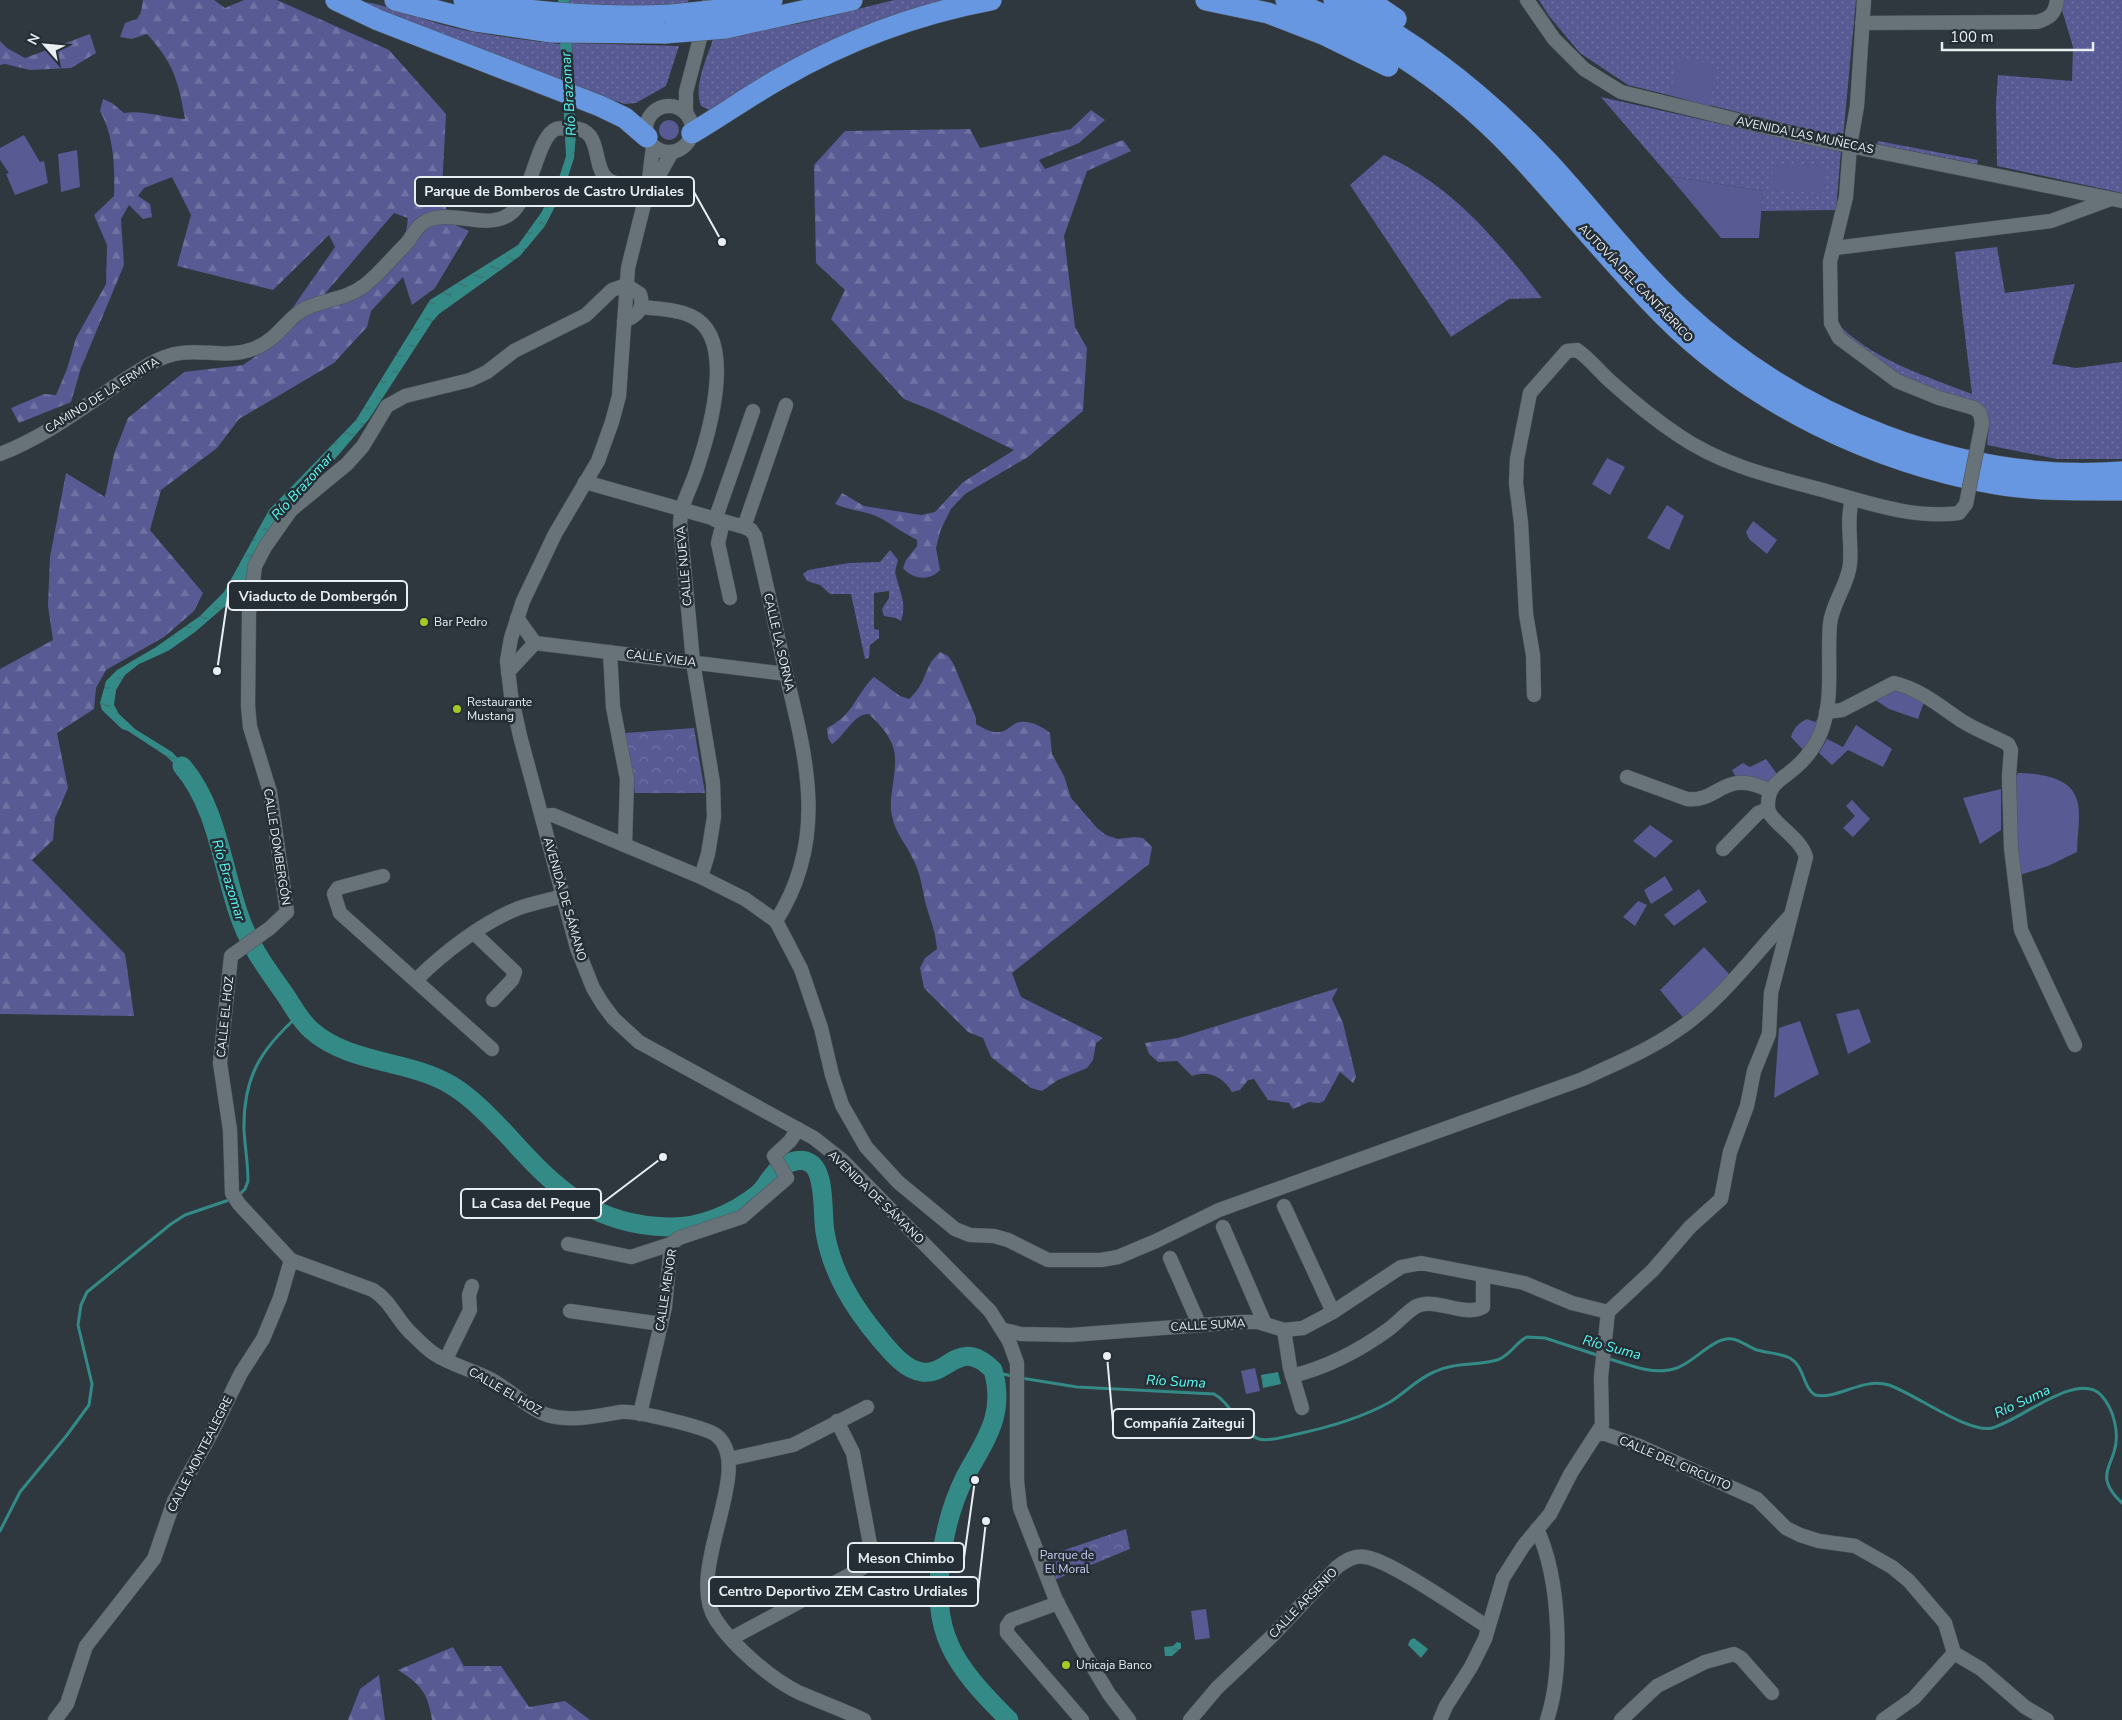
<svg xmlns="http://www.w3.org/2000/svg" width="2122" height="1720" viewBox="0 0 2122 1720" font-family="'Nunito Sans',sans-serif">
<defs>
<pattern id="grass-dots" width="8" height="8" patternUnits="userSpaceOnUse" patternTransform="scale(1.25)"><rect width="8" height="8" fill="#585a94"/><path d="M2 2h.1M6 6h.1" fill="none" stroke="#7072a3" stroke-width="1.8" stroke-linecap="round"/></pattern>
<pattern id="forest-firs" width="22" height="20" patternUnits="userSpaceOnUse" patternTransform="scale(1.25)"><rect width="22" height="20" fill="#585a94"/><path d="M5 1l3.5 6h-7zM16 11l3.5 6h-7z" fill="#7072a3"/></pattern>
<pattern id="park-crowns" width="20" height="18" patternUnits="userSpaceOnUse" patternTransform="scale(1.25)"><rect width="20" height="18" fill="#585a94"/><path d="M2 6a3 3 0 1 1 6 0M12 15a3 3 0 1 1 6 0" fill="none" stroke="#7072a3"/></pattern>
<pattern id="water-ripples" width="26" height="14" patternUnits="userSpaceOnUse" patternTransform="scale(1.25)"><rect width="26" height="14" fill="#348a86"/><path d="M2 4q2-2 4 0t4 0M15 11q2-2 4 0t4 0" fill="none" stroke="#3b6f6e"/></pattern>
</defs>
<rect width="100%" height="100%" fill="#2e383e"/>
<g fill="url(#grass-dots)">
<path d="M344,0C382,0 419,20 455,28C490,36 525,40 561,44V84Z"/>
<polygon points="569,0 689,0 687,3 667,6 570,7"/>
<path d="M894,0H962L712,111L701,106C693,85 707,59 713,39L806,22Z"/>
<polygon points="1539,0 1856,0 1843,138 1628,85 1580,53 1549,16"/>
<polygon points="2059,0 2122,0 2122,193 1997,166 1996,103 1998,75 2072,81 2073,47"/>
<polygon points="572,43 679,46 666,86 636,103 625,104 574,88"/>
<polygon points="1601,97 1841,151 1836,210 1761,211 1763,191 1669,176"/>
<polygon points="1878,141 1978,160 1977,164 1877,144"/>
<path d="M1384,155C1452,185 1497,240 1542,298L1509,299L1451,337L1350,185Z"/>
<path d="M1997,247L2005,293L2075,284L2052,364L2076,368L2122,362V459H2057L1987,445L1989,426L1985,415L1897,377L1840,333L1842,328C1879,362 1926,376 1972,394L1955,252Z"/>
<path d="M890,550L898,560C897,565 894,572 896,576C900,593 907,604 901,621L896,618L884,616L882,609L889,598V591L874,593V629L879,630V638L870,645L869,658L865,659L851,594H830L820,585L807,581L803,574L808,570L849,563L880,562Z"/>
</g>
<g fill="url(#forest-firs)">
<path d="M143,0H214L225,8L244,0H277L389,50L446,114L442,188L449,222L469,231L435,288L412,305L403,277L371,311L367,327L334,363L239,419L217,448L161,490L150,530L203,593L194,611L164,637L106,670L96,688L94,709L57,733L68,788L55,818L53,840L32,860L125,954L134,1016L0,1014V669L53,640L48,606L50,557L66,473L105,497L114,454L128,418L184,372L243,365L275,343L308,314L353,300L403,253L408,218L394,213L323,296L289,313L335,247L329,235L273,290L177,266L191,215L172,177L144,188L138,196L150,204L152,217L143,219L129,205L121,219L124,265L81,368L71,402L19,423L11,408L44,394L56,395L67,369L76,338L106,284L107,245L94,215L114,196C115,167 114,136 100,111L103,99L112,103L124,113C145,110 164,118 185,119C178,80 174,64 147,34L132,39L120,37L125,23L137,19L141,12Z"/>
<polygon points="90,34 96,53 71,68 30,70 5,64 0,65 0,41 7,48 25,58"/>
<path d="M1091,110L1105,120L1079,143L1039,160L1045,169L1123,140L1131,151L1087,171L1064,236L1075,327L1087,348L1083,411L1028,457L965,494L951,509L941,529L936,548L940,570C930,581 913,580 903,568L906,560L917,546V540C905,534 895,527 884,520C870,511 850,511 835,504L842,493L864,506L921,515L935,512L963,482L1014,450L936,412L904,399L831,319L845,290L816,263L814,165L845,131L970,129L980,148L1071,129Z"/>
<path d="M940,652L948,656L953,663L976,718V724C983,728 991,733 999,732C1006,732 1010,726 1016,723C1028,719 1041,726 1050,733L1052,754L1064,776L1071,798L1097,828L1106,835L1118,839L1134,837L1143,838L1152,847L1149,864L1012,973L1021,997L1103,1038L1096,1043L1093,1060L1087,1068L1058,1080L1042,1091L1031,1088L991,1057L983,1038L968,1032L924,988L920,968L925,958L937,949C935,929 931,922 926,905C922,889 921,875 914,861C907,845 895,833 892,816C887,796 901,764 892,744C887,732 878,723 869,714C854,713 844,737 832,744L828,738L827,728C854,715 854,696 874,677L900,696L909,699C929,681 922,668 940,652Z"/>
<path d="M1338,988L1332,999L1343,1023L1356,1077L1353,1083L1340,1072L1324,1101L1319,1103L1309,1102L1293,1109L1289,1103L1268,1100L1254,1079L1248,1080L1240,1090L1232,1092C1223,1077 1209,1070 1192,1076L1177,1061L1158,1062L1149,1054L1145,1043L1178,1038Z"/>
<path d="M453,1647L464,1666H501L529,1707L565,1701L590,1720H432C428,1693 421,1685 398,1670Z"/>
<polygon points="379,1675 385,1720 348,1720 360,1689"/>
</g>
<g fill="url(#park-crowns)">
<polygon points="694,728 705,793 635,793 625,733"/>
<polygon points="1126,1529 1130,1549 1054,1580 1044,1557"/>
</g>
<g fill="#585a94">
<polygon points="1678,57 1716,65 1710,107 1670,95"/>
<circle cx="669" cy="130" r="10"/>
<polygon points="24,135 40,162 44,161 48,183 15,195 6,174 9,173 0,160 0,148"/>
<polygon points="77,150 80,187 61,192 58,154"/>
<polygon points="1773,164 1825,166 1823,193 1772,190"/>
<polygon points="1669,176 1763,191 1759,238 1721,238"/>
<polygon points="1607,458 1625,467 1610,495 1592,484"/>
<polygon points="1667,505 1684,516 1669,550 1647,538"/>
<polygon points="1753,521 1777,540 1767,554 1749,539 1746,532"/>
<polygon points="1885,689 1903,691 1924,702 1918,719 1889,709 1871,697"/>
<path d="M1822,714L1806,753L1791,737C1794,727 1799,723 1807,719L1815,722Z"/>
<polygon points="1856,725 1892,749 1883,767 1848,750 1832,765 1819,753 1827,739 1843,747"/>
<polygon points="1766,759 1777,774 1767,783 1736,777 1732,770 1743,763 1750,767"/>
<path d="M2018,773C2036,773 2068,776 2076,797C2082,812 2077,835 2077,852L2048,866L2020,875L2012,782Z"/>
<polygon points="2001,789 2001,830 1980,844 1963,798"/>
<polygon points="1852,800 1870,819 1853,837 1843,828 1855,816 1846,806"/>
<polygon points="1650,825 1673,841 1655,858 1633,841"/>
<polygon points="1665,876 1673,890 1651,904 1644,890"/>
<polygon points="1699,889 1707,902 1674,926 1664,915"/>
<polygon points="1638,901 1647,905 1635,926 1623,917"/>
<polygon points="1704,947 1730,975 1685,1020 1660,990"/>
<polygon points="1859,1009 1871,1042 1848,1054 1836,1014"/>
<polygon points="1800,1021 1819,1074 1774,1098 1779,1028"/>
<polygon points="1255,1368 1260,1391 1246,1394 1241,1371"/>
<polygon points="1206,1609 1210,1638 1195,1640 1191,1611"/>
</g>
<g fill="url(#water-ripples)">
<polygon points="558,0 569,0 570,7 576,134 574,158 564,189 545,226 520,256 439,314 432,322 369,419 311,487 251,569 237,596 195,632 168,651 139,664 125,675 116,690 114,705 119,714 135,729 172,752 188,769 196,785 166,756 128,731 122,729 102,710 100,703 106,681 117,670 156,647 200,616 224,592 269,510 356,420 430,300 518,245 541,213 558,181 566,156"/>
<polygon points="1278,1372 1281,1384 1263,1388 1261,1375"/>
<polygon points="1414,1638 1428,1649 1421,1658 1408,1645 1410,1640"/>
<polygon points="1177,1642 1181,1643 1181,1648 1172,1656 1165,1656 1164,1647 1173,1646"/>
</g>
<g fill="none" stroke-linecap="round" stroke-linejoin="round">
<g stroke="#348a86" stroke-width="3">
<path d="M238,1196L245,1189L248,1181C248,1164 245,1147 244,1130C243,1078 260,1050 298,1016"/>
<path d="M1606,1358C1625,1363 1648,1374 1669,1370C1692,1367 1712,1336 1732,1339C1741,1340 1748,1347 1757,1350C1767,1353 1779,1353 1790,1358C1805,1367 1802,1386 1815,1395C1838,1400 1862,1377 1889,1385C1915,1394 1969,1434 1992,1428C2020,1421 2077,1370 2101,1395C2114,1409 2120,1434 2114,1452C2111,1462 2105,1471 2107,1481C2109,1490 2116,1497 2122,1503"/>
<polyline points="994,1372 1012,1376"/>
<path d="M1021,1378L1077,1387L1214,1394C1233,1404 1238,1432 1259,1439C1269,1442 1283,1437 1293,1435C1326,1428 1360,1419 1390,1402C1405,1393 1417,1379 1434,1372C1454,1362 1476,1366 1497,1360C1510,1356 1515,1343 1527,1337L1545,1338L1600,1356"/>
<polyline points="0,1531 20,1492 67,1435 89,1405 92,1384 78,1325 81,1305 87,1292 171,1224 185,1215 232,1199"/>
</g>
<path stroke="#348a86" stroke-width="19" d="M182,766C216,805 222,864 238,912C248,944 267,969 286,996C294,1008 300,1020 311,1030C351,1065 407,1059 451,1085C474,1099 492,1119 510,1138C557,1190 594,1225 668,1227C700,1228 733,1214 758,1194C767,1186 771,1174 781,1167C790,1162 801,1157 810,1163C826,1172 822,1215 825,1232C832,1273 853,1307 880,1339C890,1351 905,1370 922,1372C949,1376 959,1336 993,1370C1006,1415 985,1440 965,1477C953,1501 946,1526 942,1553C930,1634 953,1664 1009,1720"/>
<g stroke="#4d555a" stroke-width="15">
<g id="minor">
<polyline points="1527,0 1554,39 1584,69 1621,92 1815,139 2122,201"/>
<polyline points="1864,0 1857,106 1850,146 1846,197 1830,262 1831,323 1839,338 1897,381 1939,398 1974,408 1980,413 1982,424"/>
<path d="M1862,23L2037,22C2050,18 2055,14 2057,0"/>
<circle cx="669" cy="129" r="23"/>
<polyline points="686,113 686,92 710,0"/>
<polyline points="653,146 648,188 628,268 619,396 612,422 598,461 555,534 523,601 511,638 507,661 511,695 520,736 577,948 593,988 602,1003 613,1018 639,1042 814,1138 843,1161 990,1311 1009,1341 1017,1363 1017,1481 1020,1508 1056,1600 1082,1649 1109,1694 1129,1720"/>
<polyline points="649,188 654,184 672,152"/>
<polyline points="1835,248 2051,221 2111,199"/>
<path d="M642,307C657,309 677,309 691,316C738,337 709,433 697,469C691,488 681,503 680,523L693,662L713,783L714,817L708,854L701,877"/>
<path d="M624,321C637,316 645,309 640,294L626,285L612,290L586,315L514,351L487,372L470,380L405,396L387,406L363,446L347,464L291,510L265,547L255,566L249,613L248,706L250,727L270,792L287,912L270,928L231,956L220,1063L230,1130L232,1193L239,1204L291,1260L373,1290C392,1302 397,1321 413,1335C419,1341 426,1348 433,1353C450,1365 474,1370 492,1380C510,1390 529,1409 547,1415C571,1422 596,1416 620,1412C634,1410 705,1427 716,1435C757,1467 683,1571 716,1620C733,1646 772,1680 800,1693C821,1702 843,1710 864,1720"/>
<path d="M0,454C55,433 100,393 150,364C190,340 218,362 253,349C278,340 286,319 304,309C324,299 346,300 365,285C379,274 392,258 405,245C412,238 414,229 423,223C448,206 485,232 510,214C531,199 537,136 556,129C559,128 565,128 568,128C604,126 591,163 606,178C616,188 636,184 648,188"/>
<path d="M585,482L744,527L751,530L755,536C766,582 776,628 786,674C807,760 828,840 776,921"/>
<polyline points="715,520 753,411"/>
<polyline points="723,522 718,543 730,598"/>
<polyline points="744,527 786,405"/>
<polyline points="517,618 535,643"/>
<polyline points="535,643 786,674"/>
<polyline points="610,652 613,707 627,779 625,845"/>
<polyline points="508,672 535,643"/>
<path d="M1534,695L1533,655L1526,614L1521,523L1516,483L1517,459L1530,393L1567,351L1577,350C1589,358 1599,371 1610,381C1631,400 1654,419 1678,435C1723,466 1774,477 1826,491C1868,503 1914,519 1959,513L1966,504"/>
<path d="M1826,712L1842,710L1894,683C1920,689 1941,707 1962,721C1976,730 1993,736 2008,744L2011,750L2009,776L2011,848L2021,930L2075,1045"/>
<path d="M1627,777L1687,799C1719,803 1724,767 1770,791"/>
<path d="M542,816L553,815L701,877L745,899L776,921L801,969L821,1028L832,1075L842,1105L866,1147L898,1182L955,1229L970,1235L994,1236L1008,1240L1048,1260H1101L1118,1257L1156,1241L1219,1210L1255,1197L1580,1080C1613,1065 1647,1051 1676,1031C1719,1003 1755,954 1790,916"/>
<polyline points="1723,849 1758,813 1768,809"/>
<polyline points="383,876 338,888 334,894 340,913 492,1049"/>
<polyline points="474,933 515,972 512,980 493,1000"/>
<path d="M416,980C443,953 483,922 519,908C533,903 549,900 563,896"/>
<polyline points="1284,1206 1333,1312"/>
<polyline points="1223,1227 1265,1324"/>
<polyline points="568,1244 631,1257 671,1244"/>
<polyline points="1170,1258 1199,1324"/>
<polyline points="570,1311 661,1324"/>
<polyline points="1004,1330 1021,1334 1071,1335 1241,1322 1258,1322 1284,1330 1303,1328 1333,1312 1401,1267 1421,1263 1524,1283 1572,1303 1608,1312"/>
<polyline points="1284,1330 1290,1368 1302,1408"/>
<polyline points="446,1359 470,1310 469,1295 472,1286"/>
<path d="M1292,1376C1328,1367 1359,1351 1389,1329C1397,1323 1406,1313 1415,1307C1436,1296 1463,1318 1483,1307V1275"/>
<polyline points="640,1414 665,1307 671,1244 679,1238 742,1217 787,1178 774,1156 790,1141 798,1129"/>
<polyline points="1598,1434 1605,1434 1637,1445 1757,1499 1786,1528 1800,1535 1819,1541 1855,1546 1892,1567 1909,1581 1945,1623 1954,1653 1914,1698 1883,1720"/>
<polyline points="729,1459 793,1445 867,1407"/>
<path d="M1537,1529C1560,1579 1564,1668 1547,1720"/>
<polyline points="1058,1603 1011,1620 1007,1626 1007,1633 1082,1720"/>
<polyline points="732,1638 866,1566 872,1555 853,1453 837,1421"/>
<polyline points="1954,1653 1981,1669 2025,1707 2047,1720"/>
<polyline points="55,1720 67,1704 86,1646 154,1559 174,1501 212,1432 241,1373 263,1339 280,1298 291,1260"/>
<path d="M1190,1720L1217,1688L1271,1637L1337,1567C1345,1561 1354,1555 1365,1557C1390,1560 1462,1611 1488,1627"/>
<path d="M1440,1720L1446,1706L1471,1667L1485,1639L1503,1578L1524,1545L1550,1514L1571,1473L1602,1425L1601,1377L1608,1312L1653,1270L1690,1227L1721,1199L1730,1152L1747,1106L1754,1071L1769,1034L1771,993L1806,857C1801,837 1769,822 1768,808C1767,783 1781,781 1796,767C1809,756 1820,739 1824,723C1833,691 1827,657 1830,624C1832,603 1848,585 1850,564C1852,542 1846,521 1852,500"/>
<polyline points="1621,1720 1657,1686 1705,1662 1734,1654 1741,1658 1772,1693"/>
</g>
</g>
<g stroke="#4d555a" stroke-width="22">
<g id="highway">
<polyline points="336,0 378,20 600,106 625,118 647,137"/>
<polyline points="395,0 476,21 552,32 665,33"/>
<path d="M464,0C534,14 602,18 672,15"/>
<polyline points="1206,0 1268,13 1325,35 1388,66"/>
<path d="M1286,0C1378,32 1460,90 1525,162C1572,213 1615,267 1664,316C1752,404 1873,462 1996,484C2038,491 2080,490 2122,490"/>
<path d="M1334,0C1417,40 1487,97 1550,164C1594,212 1633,264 1681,309C1797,418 1962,484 2122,472"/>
<polyline points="1368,0 1396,19"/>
<polyline points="728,9 772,0"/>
<polyline points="726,28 852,0"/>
<path d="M692,133C721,116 749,96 779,79C845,41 916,14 991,0"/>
</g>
</g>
<use href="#minor" stroke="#677279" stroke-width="14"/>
<use href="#highway" stroke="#6897e1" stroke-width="21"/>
<g stroke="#4d555a" stroke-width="15" stroke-linecap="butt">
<polyline id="minor-bridge" points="1966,504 1982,424"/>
</g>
<g stroke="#4d555a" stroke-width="22" stroke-linecap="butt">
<g id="highway-bridge">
<polyline points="672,15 728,9"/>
<polyline points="665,33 726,28"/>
</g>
</g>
<use href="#minor-bridge" stroke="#677279" stroke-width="14"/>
<use href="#highway-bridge" stroke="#6897e1" stroke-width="21"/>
</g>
<g fill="#a4c825" stroke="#242e34" stroke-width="2">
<circle cx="424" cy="622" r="5"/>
<circle cx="457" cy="709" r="5"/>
<circle cx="1066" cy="1665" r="5"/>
</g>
<g text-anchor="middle" stroke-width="5" stroke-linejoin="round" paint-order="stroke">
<g font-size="12" fill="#e8eef2" stroke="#242e34">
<text transform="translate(1805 135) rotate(12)" y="4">AVENIDA LAS MUÑECAS</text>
<text transform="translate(1636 283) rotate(46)" y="4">AUTOVÍA DEL CANTÁBRICO</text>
<text transform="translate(102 395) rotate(-32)" y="4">CAMINO DE LA ERMITA</text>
<text transform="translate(684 566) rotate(-95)" y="4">CALLE NUEVA</text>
<text transform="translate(779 642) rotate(77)" y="4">CALLE LA SORNA</text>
<text transform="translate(661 658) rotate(7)" y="4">CALLE VIEJA</text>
<text transform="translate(277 847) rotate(81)" y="4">CALLE DOMBERGÓN</text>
<text transform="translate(565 899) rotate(74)" y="4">AVENIDA DE SÁMANO</text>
<text transform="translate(225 1017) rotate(-84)" y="4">CALLE EL HOZ</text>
<text transform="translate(876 1197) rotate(44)" y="4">AVENIDA DE SÁMANO</text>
<text transform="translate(666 1290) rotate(-81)" y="4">CALLE MENOR</text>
<text transform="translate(1208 1325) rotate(-3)" y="4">CALLE SUMA</text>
<text transform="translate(505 1391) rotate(30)" y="4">CALLE EL HOZ</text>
<text transform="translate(200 1454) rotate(-63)" y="4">CALLE MONTEALEGRE</text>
<text transform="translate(1675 1463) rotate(23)" y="4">CALLE DEL CIRCUITO</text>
<text transform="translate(1303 1603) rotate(-46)" y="4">CALLE ARSENIO</text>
</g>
<g font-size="12" fill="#e8eef2" stroke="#242e34" text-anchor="start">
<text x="434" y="626">Bar Pedro</text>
<text x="467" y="706">Restaurante<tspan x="467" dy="14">Mustang</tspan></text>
<text x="1076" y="1669">Unicaja Banco</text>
</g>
<g font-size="12" fill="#c9ccf2" stroke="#242e34">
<text x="1067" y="1559">Parque de<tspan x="1067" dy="14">El Moral</tspan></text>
</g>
<g font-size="14" font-style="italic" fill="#5cfbf4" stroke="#242e34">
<text transform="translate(568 94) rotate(-94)" y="5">Río Brazomar</text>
<text transform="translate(302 486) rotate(-48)" y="5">Río Brazomar</text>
<text transform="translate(229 880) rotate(73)" y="5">Río Brazomar</text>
<text transform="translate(1612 1347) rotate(15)" y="5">Río Suma</text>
<text transform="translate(1176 1381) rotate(3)" y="5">Río Suma</text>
<text transform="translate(2022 1401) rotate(-25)" y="5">Río Suma</text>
</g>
</g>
<path fill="none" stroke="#e8eef2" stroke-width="2" d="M722 242L694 192M217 671L228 596M663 1157L601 1204M1107 1356L1113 1423M975 1480L964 1558M986 1521L978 1591"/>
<g fill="#e8eef2" stroke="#242e34" stroke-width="2">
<circle cx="722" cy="242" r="5"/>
<circle cx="217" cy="671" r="5"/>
<circle cx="663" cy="1157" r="5"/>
<circle cx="1107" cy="1356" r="5"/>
<circle cx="975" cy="1480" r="5"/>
<circle cx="986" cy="1521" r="5"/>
</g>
<g fill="#242e34" stroke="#e8eef2" stroke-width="2">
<rect x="415" y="177" width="279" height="29" rx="5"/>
<rect x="228" y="581" width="179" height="29" rx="5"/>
<rect x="461" y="1189" width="140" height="29" rx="5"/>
<rect x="1113" y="1409" width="141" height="29" rx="5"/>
<rect x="848" y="1543" width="116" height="29" rx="5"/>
<rect x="709" y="1577" width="269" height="29" rx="5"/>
</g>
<g font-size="14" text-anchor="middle" font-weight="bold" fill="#e8eef2">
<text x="554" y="196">Parque de Bomberos de Castro Urdiales</text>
<text x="318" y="601">Viaducto de Dombergón</text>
<text x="531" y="1208">La Casa del Peque</text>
<text x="1184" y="1428">Compañía Zaitegui</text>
<text x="906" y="1563">Meson Chimbo</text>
<text x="843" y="1596">Centro Deportivo ZEM Castro Urdiales</text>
</g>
<g transform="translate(45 45) rotate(297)" stroke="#242e34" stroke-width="4" paint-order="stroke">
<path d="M0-4L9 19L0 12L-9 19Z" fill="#e8eef2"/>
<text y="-8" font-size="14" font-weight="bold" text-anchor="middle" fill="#e8eef2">N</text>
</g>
<path d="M1942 42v8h151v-8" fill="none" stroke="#e8eef2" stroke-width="2.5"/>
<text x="1950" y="42" font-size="15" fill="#e8eef2" stroke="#242e34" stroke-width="4" paint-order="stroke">100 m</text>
</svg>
